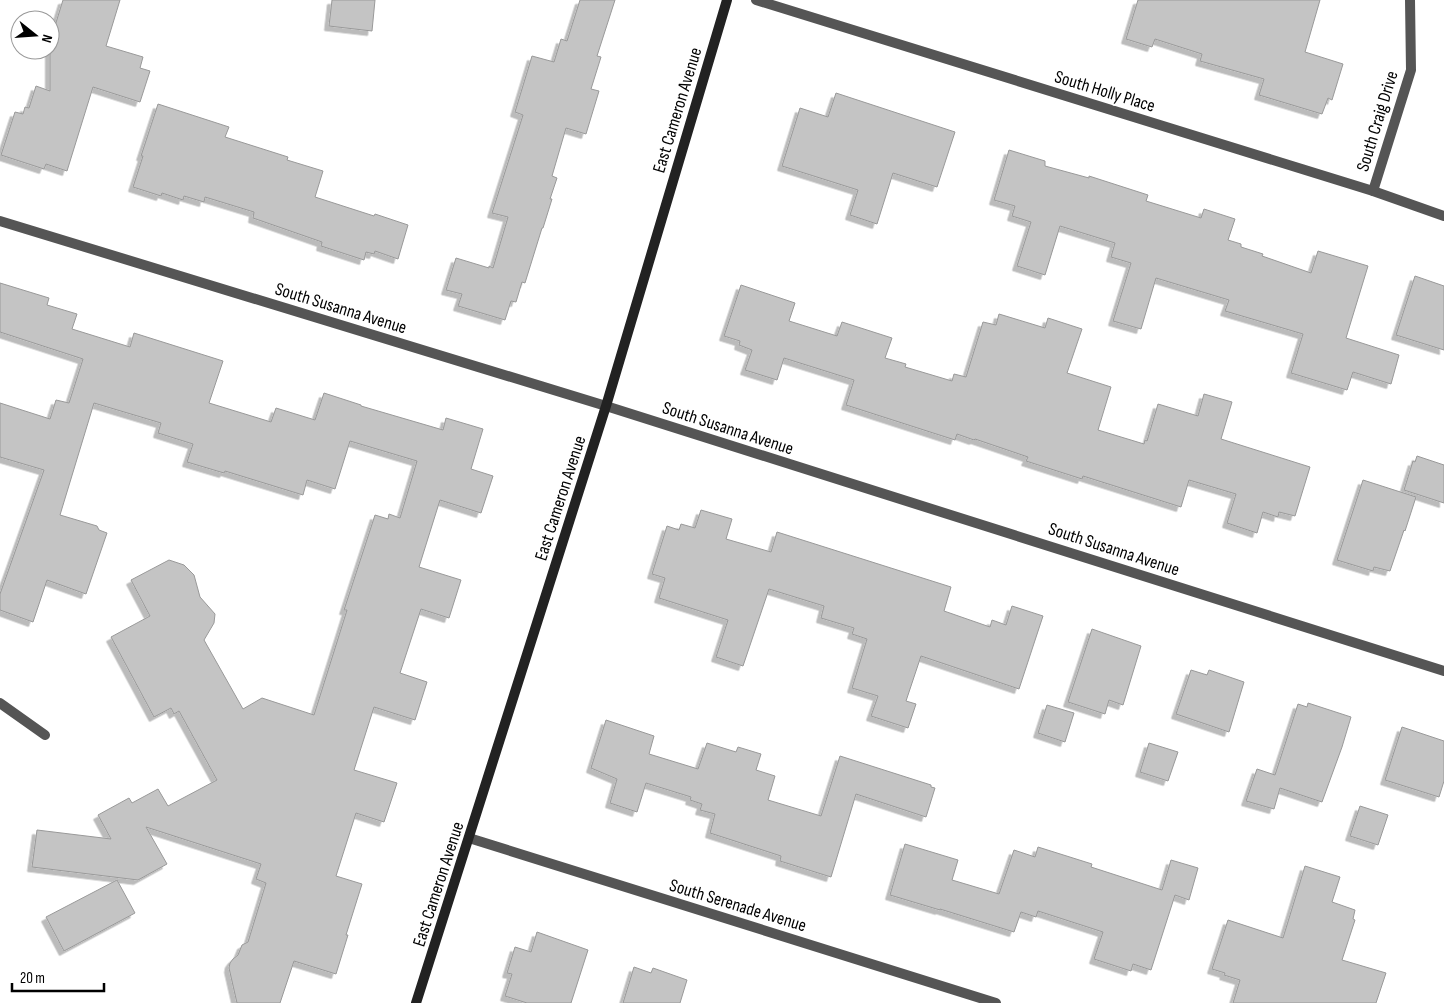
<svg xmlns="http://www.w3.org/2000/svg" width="1444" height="1003" viewBox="0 0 1444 1003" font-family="'Sofia Sans Condensed',sans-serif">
<defs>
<filter id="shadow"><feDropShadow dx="-4.5" dy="4.5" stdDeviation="0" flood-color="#0004"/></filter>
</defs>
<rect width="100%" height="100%" fill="#fff"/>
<g fill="#c4c4c4" stroke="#999" filter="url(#shadow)">
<polygon points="63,0 120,0 106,46 143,57 140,68 150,71 140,102 93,87 67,171 46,164 44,169 1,155 15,112 23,114 25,107 29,108 36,86 50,91 50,42"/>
<polygon points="332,0 375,0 372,31 329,26"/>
<polygon points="580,0 615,0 597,56 601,57 591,89 599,91 586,134 566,128 552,176 557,178 550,199 552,199 543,228 542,228 525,283 522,282 516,302 511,301 505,320 458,306 462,294 446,290 456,258 489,268 489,266 493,268 508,217 492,213 523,115 515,112 532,56 554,62 561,39 567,41"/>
<polygon points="1138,0 1320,0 1305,52 1343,64 1332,100 1328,98 1322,114 1259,95 1264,79 1200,61 1202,54 1155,39 1152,47 1126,39"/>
<polygon points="836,93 955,132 937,187 893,173 877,224 850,215 858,190 782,166 800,108 828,117"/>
<polygon points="158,104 229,127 225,137 288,157 287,160 323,171 315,197 374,216 375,214 408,225 398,259 375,251 374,254 366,252 364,260 321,246 322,242 253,218 254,212 205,197 204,202 184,196 183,200 162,193 161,196 133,187 143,156 141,156"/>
<polygon points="1009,150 1045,161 1045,166 1089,178 1089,176 1148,195 1146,201 1201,218 1204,209 1235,219 1228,240 1241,244 1241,247 1263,254 1262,256 1311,273 1318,251 1368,266 1346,338 1399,355 1391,384 1353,372 1347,390 1291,373 1303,334 1225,311 1229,300 1156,278 1141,329 1113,321 1131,263 1111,257 1115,243 1060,226 1045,275 1017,266 1031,222 1012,216 1015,206 994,200"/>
<polygon points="1415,276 1444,286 1444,350 1396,335"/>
<polygon points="0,283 49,298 47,305 77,314 72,329 130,347 134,333 223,361 209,403 271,422 276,408 315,420 324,393 361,405 361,406 443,430 446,418 483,429 471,469 493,476 481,513 440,500 419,567 461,580 449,618 421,609 400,673 427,682 415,720 374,707 354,770 397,783 384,822 356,813 336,876 362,884 346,935 348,935 336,974 294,961 280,1003 237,1003 229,968 230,963 233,959 238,955 242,945 248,942 266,883 256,879 261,864 146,827 167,864 138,880 32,867 37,830 111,839 98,815 129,798 132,803 158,789 168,806 217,780 179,711 174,714 171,708 154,717 111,637 150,616 131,580 169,560 184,565 194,575 200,597 215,614 214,623 204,640 243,709 262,698 314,715 347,610 344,610 375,515 388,519 389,514 400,518 417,461 350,441 335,489 307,480 303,495 225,471 224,473 187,462 193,444 158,433 161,423 94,403 60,515 97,526 99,530 107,533 86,594 47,580 33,622 0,610 0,594 44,470 0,457 0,403 50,419 56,400 69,403 83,359 0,332"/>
<polygon points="741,285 795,303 789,321 837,336 842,322 892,338 885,358 906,364 905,367 952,381 954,374 966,377 983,322 996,325 999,314 1045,328 1048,318 1082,329 1067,373 1111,387 1098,430 1144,444 1145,440 1147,441 1158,404 1198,416 1204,394 1232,402 1221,439 1310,467 1295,516 1279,512 1278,517 1263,512 1257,533 1227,523 1236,494 1189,480 1181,507 1083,476 1082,479 1026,461 1028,457 975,439 974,440 957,434 955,440 846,405 854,380 784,358 777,380 745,370 752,350 739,345 740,341 724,336"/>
<polygon points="1417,456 1444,465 1444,503 1404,490 1413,461 1415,462"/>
<polygon points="1363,480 1416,497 1405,531 1404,530 1390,571 1374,567 1373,571 1337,560"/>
<polygon points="701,510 732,519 726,539 771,552 777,532 951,587 944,611 990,627 992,620 1006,625 1012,606 1043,616 1019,689 921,656 906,701 916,704 908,728 871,716 878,696 852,688 867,639 852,634 854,628 821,618 824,606 769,589 743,666 716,657 728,620 659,598 665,578 652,574 667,526 679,530 681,524 695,528"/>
<polygon points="1092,629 1141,646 1123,705 1109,700 1105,714 1068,702"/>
<polygon points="1191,670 1207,675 1209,670 1244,682 1229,732 1176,714"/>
<polygon points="1308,703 1351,717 1342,747 1322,802 1280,788 1274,809 1246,801 1257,769 1275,775 1298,704 1307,707"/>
<polygon points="1047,705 1074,713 1065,742 1038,733"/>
<polygon points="606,720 654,736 649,754 698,769 707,743 736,752 738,747 761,754 756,770 775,776 768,800 821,816 840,756 931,785 931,787 935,788 926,817 856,794 831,877 780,861 781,856 710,833 715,814 700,810 702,804 690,800 691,797 646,783 637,812 610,803 617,779 591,768"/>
<polygon points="1402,727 1444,741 1444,781 1439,797 1385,780"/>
<polygon points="1149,743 1178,752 1168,781 1140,772"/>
<polygon points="1360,806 1388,815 1378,845 1350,836"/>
<polygon points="905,844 958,860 952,880 999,894 1014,850 1035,857 1038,847 1092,864 1091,867 1162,890 1171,860 1198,868 1189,900 1175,895 1151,970 1133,964 1131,971 1094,959 1103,932 1038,911 1036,917 1021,912 1014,932 940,909 940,910 890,895"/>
<polygon points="1305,866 1340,877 1332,902 1355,910 1353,919 1355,920 1342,960 1386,973 1376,1003 1233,1003 1240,980 1224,975 1225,973 1212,969 1228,920 1283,938"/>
<polygon points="117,880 135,913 64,951 46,917"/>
<polygon points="537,932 588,950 571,1003 527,1003 505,996 512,974 507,973 515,947 531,952"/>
<polygon points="634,967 651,973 653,968 687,980 680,1003 623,1003"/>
</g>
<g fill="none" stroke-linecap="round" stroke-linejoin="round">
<g stroke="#555" stroke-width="10">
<polyline points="756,0 1373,191 1444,216"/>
<polyline points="1373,191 1411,70 1410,0"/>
<polyline points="0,221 606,406 1444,671"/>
<polyline points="0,703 45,735"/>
<polyline points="469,838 996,1003"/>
</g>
<polyline stroke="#222" stroke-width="10" points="416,1003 606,406 727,0"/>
</g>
<g text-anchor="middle" stroke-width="4" stroke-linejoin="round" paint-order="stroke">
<g font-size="18" fill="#000" stroke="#fff">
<text transform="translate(1105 91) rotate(17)" y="6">South Holly Place</text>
<text transform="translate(677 110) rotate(-73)" y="6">East Cameron Avenue</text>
<text transform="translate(1377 121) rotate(-73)" y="6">South Craig Drive</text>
<text transform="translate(341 308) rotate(17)" y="6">South Susanna Avenue</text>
<text transform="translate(728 428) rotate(18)" y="6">South Susanna Avenue</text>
<text transform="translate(560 498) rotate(-72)" y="6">East Cameron Avenue</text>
<text transform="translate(1114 549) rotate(18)" y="6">South Susanna Avenue</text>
<text transform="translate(438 884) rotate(-72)" y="6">East Cameron Avenue</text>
<text transform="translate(738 905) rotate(17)" y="6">South Serenade Avenue</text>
</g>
</g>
<g transform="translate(35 35) rotate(107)"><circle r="24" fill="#ffffff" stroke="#999999"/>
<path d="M0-4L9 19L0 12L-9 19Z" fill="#000000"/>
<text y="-8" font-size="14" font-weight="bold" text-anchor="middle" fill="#000000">N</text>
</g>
<path d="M12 983v8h92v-8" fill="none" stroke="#000000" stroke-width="2.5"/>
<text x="20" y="983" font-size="15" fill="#000000" stroke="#ffffff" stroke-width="4" paint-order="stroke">20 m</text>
</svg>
